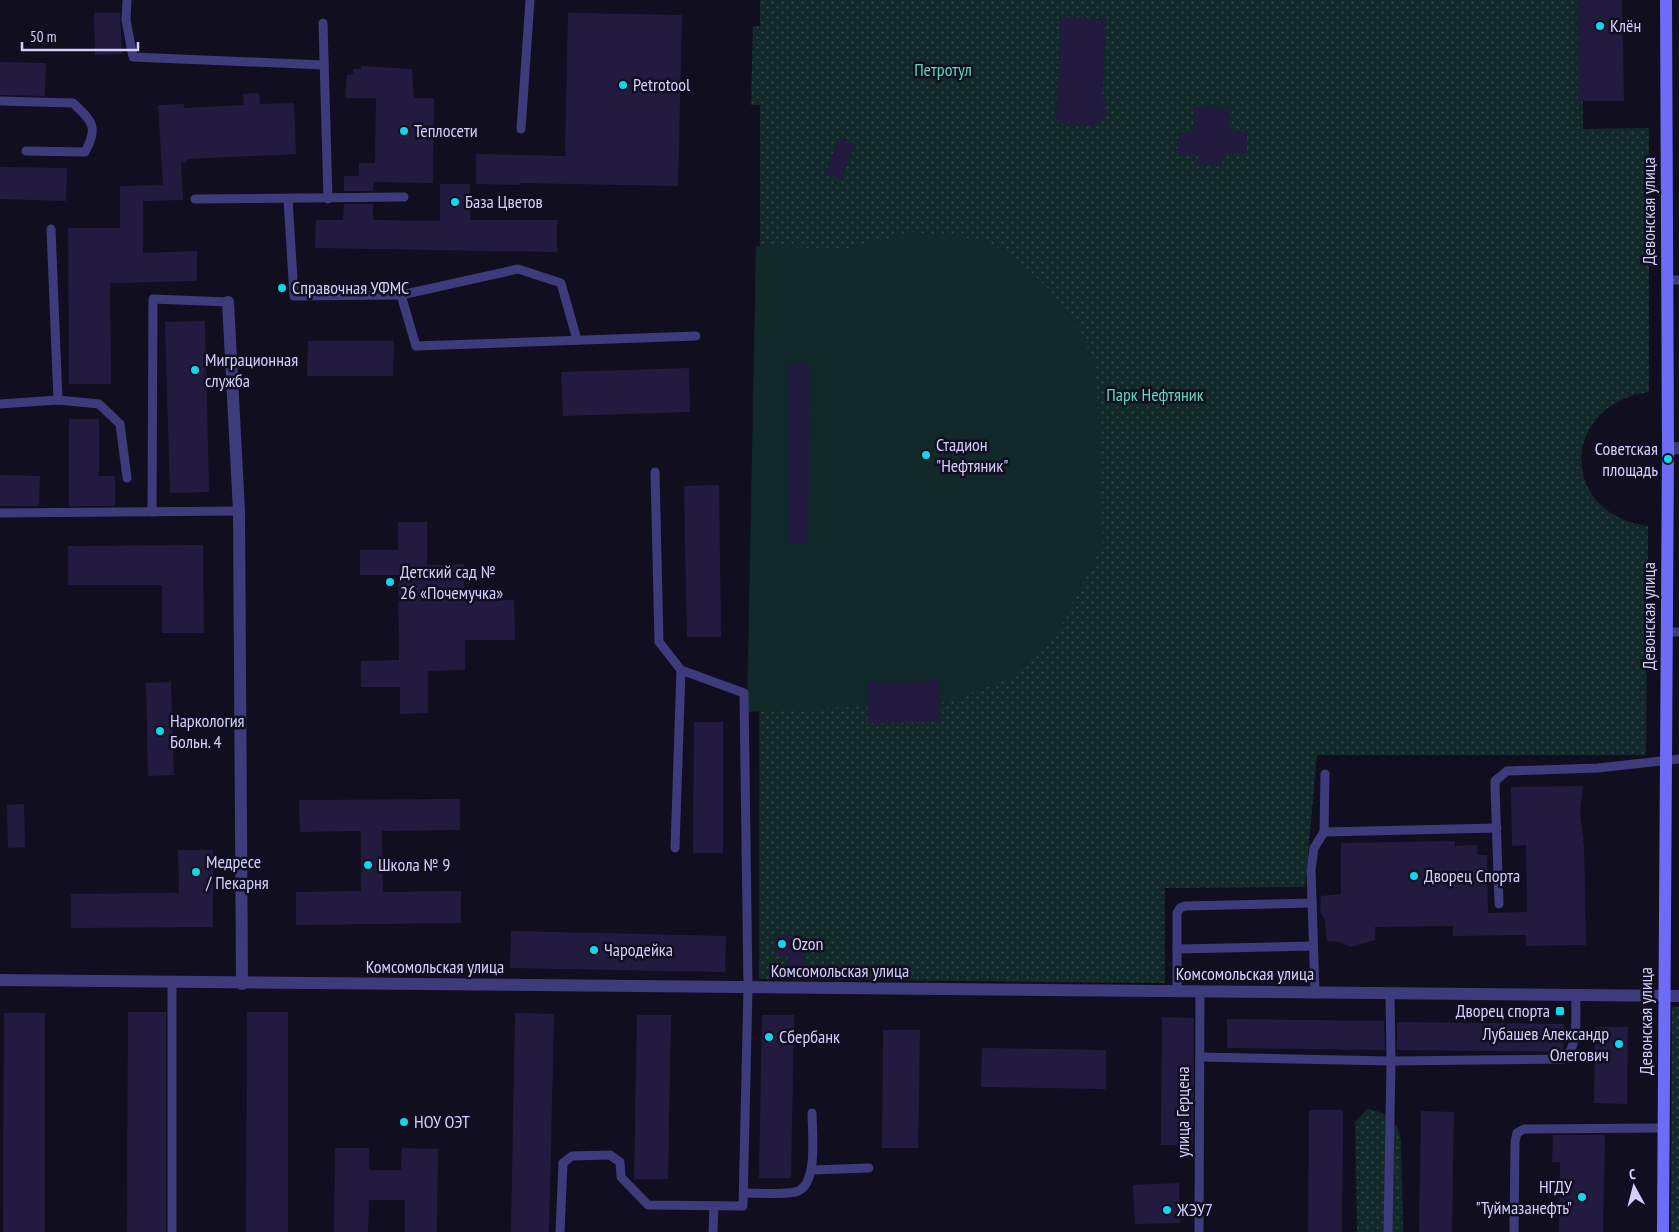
<svg xmlns="http://www.w3.org/2000/svg" width="1679" height="1232" viewBox="0 0 1679 1232" font-family="'PT Sans Narrow',sans-serif">
<defs>
<pattern id="park-dots" width="8" height="8" patternUnits="userSpaceOnUse" patternTransform="scale(1.25)"><rect width="8" height="8" fill="#112928"/><path d="M2 2h.1M6 6h.1" fill="none" stroke="#334748" stroke-width="1.8" stroke-linecap="round"/></pattern>
</defs>
<rect width="100%" height="100%" fill="#110e20"/>
<g fill="url(#park-dots)">
<path d="M760,0H1582L1583,129L1649,128V392C1559,405 1559,514 1648,526L1646,755H1317L1305,887L1165,888V983L759,979L760,105H751L753,26H760Z"/>
<polygon points="1672,1007 1679,1007 1679,1232 1671,1232"/>
<path d="M1367,1109C1387,1112 1398,1121 1401,1141L1403,1232H1357L1355,1122Z"/>
</g>
<polygon fill="#112928" points="913,232 977,239 1009,252 1048,288 1077,325 1096,366 1103,544 1059,629 1009,678 949,702 747,712 756,246 844,249"/>
<g fill="#221b3f">
<polygon points="1577,0 1622,0 1624,101 1578,101"/>
<polygon points="94,13 120,13 122,54 95,55"/>
<polygon points="568,13 682,15 678,186 519,183 519,185 476,184 476,154 565,156"/>
<polygon points="1061,17 1106,19 1102,102 1105,102 1105,119 1099,120 1098,125 1059,123 1059,119 1056,119"/>
<polygon points="0,62 46,63 45,96 0,95"/>
<polygon points="361,66 412,69 414,98 434,98 433,183 374,182 373,191 344,191 344,176 359,176 359,163 375,163 376,98 345,98 347,75 353,74 353,69 361,69"/>
<polygon points="259,93 260,104 294,103 296,154 187,159 187,162 181,163 183,200 143,201 143,253 197,251 197,281 110,283 111,384 69,384 68,228 120,228 120,186 163,185 158,105 184,104 184,108 244,105 243,94"/>
<polygon points="1193,107 1229,107 1229,131 1247,132 1247,154 1222,154 1222,165 1198,165 1198,155 1178,155 1179,132 1193,132"/>
<polygon points="839,137 856,144 841,180 825,174"/>
<polygon points="0,167 67,168 66,201 0,199"/>
<polygon points="440,184 470,184 470,220 557,220 557,252 315,248 316,220 343,220 344,204 373,204 373,220 440,221"/>
<polygon points="205,321 209,492 170,493 165,322"/>
<polygon points="308,341 394,341 393,376 307,376"/>
<polygon points="788,364 810,365 808,543 787,543"/>
<polygon points="689,368 690,412 563,416 561,372"/>
<polygon points="69,419 99,419 99,476 115,476 115,506 69,506"/>
<polygon points="0,475 40,476 39,506 0,506"/>
<polygon points="719,485 721,637 687,637 684,486"/>
<polygon points="398,522 427,522 427,565 464,564 464,601 514,600 515,640 465,640 465,670 428,671 428,713 400,714 400,687 361,687 361,661 399,660 398,575 360,575 360,550 398,550"/>
<polygon points="203,545 204,633 162,633 162,585 68,585 68,546"/>
<polygon points="939,680 940,722 868,723 867,682"/>
<polygon points="171,682 174,775 148,776 146,683"/>
<polygon points="694,722 723,722 723,853 693,853"/>
<polygon points="1583,786 1580,812 1584,846 1586,945 1526,946 1526,935 1453,936 1453,926 1375,927 1375,940 1351,947 1339,942 1327,941 1325,920 1320,912 1321,896 1341,894 1341,843 1455,841 1455,846 1477,845 1478,855 1487,855 1488,913 1527,912 1526,845 1512,846 1511,787"/>
<polygon points="460,799 460,830 382,831 383,892 461,891 461,923 296,925 296,892 361,891 361,831 300,832 299,800"/>
<polygon points="24,804 25,847 8,848 7,805"/>
<polygon points="178,850 213,850 213,927 71,928 71,894 179,893"/>
<polygon points="511,931 726,936 725,972 510,968"/>
<polygon points="776,935 802,935 804,968 785,970 788,956 776,955"/>
<polygon points="128,1012 166,1012 166,1232 127,1232"/>
<polygon points="247,1012 288,1012 288,1232 246,1232"/>
<polygon points="4,1013 45,1013 45,1232 3,1232"/>
<polygon points="515,1013 554,1014 549,1232 511,1232"/>
<polygon points="637,1015 671,1015 668,1179 634,1179"/>
<polygon points="762,1015 794,1015 791,1178 759,1178"/>
<polygon points="1162,1017 1194,1018 1193,1145 1161,1145"/>
<polygon points="1227,1019 1384,1021 1385,1050 1227,1048"/>
<polygon points="1397,1022 1564,1024 1563,1050 1562,1052 1397,1050"/>
<polygon points="1595,1027 1628,1027 1627,1104 1594,1103"/>
<polygon points="883,1030 920,1030 918,1148 882,1148"/>
<polygon points="982,1048 1106,1050 1106,1089 981,1087"/>
<polygon points="1309,1110 1343,1110 1342,1232 1308,1232"/>
<polygon points="1421,1111 1454,1112 1452,1232 1419,1232"/>
<polygon points="1553,1135 1605,1135 1603,1232 1559,1232 1560,1162 1552,1162"/>
<polygon points="335,1148 369,1148 369,1170 401,1170 402,1148 438,1149 437,1232 405,1232 405,1200 369,1200 368,1232 334,1232"/>
<polygon points="1179,1183 1180,1223 1135,1224 1133,1185"/>
</g>
<g fill="none" stroke-linecap="round" stroke-linejoin="round">
<g stroke="#3d3b7c" stroke-width="9">
<polyline points="127,0 126,20 133,57 324,65"/>
<polyline points="323,23 328,199"/>
<path d="M0,101L73,103C92,121 99,127 85,152L26,151"/>
<polyline points="521,129 530,0"/>
<polyline points="195,199 404,197"/>
<polyline points="288,199 294,296 401,295 518,269 561,283 577,340"/>
<polyline points="51,229 58,400"/>
<polyline points="1666,280 1679,280"/>
<polyline points="401,295 416,346 696,336"/>
<polyline points="0,404 58,400 99,404 120,424 127,478"/>
<polyline points="152,512 153,299 228,302"/>
<polyline points="0,513 239,511"/>
<polyline points="1666,632 1679,632"/>
<polyline points="1324,832 1325,774"/>
<polyline points="675,848 681,670"/>
<polyline points="1499,904 1495,786 1495,781 1507,771 1598,768 1679,759"/>
<polyline points="1177,949 1313,946"/>
<polyline points="172,983 172,1232"/>
<polyline points="1177,991 1177,913 1180,908 1185,906 1312,903"/>
<polyline points="1315,993 1311,870 1314,848 1324,832 1497,828"/>
<path d="M1200,1057L1391,1061L1564,1059C1580,1045 1575,1015 1576,995"/>
<polyline points="812,1170 869,1168"/>
<path d="M744,1193C760,1193 779,1195 795,1192C819,1188 812,1131 812,1113"/>
<polyline points="560,1232 563,1163 572,1156 610,1155 620,1162 621,1177 648,1205 743,1206 748,988 744,693 681,670 659,642 655,472"/>
<polyline points="713,1232 714,1206"/>
<polyline points="1199,1232 1200,992"/>
<polyline points="1388,1232 1391,1061 1390,993"/>
<polyline points="1514,1232 1515,1142 1517,1133 1524,1129 1663,1128"/>
</g>
<g stroke="#3d3b7c" stroke-width="12">
<polyline points="228,302 239,511 242,984"/>
<polyline points="1668,449 1679,448"/>
</g>
<polyline stroke="#3d3b7c" stroke-width="12" points="0,980 1679,996"/>
<polyline stroke="#6c6cf7" stroke-width="12" points="1663,1232 1668,449 1666,0"/>
</g>
<g fill="#0dd9eb" stroke="#110e20" stroke-width="2">
<circle cx="1600" cy="26" r="5"/>
<circle cx="623" cy="85" r="5"/>
<circle cx="404" cy="131" r="5"/>
<circle cx="455" cy="202" r="5"/>
<circle cx="282" cy="288" r="5"/>
<circle cx="195" cy="370" r="5"/>
<circle cx="926" cy="455" r="5"/>
<circle cx="1668" cy="459" r="5"/>
<circle cx="390" cy="582" r="5"/>
<circle cx="160" cy="731" r="5"/>
<circle cx="368" cy="865" r="5"/>
<circle cx="196" cy="872" r="5"/>
<circle cx="1414" cy="876" r="5"/>
<circle cx="782" cy="944" r="5"/>
<circle cx="594" cy="950" r="5"/>
<rect x="1555" y="1006" width="10" height="10" rx="2.5"/>
<circle cx="769" cy="1037" r="5"/>
<circle cx="1619" cy="1044" r="5"/>
<circle cx="404" cy="1122" r="5"/>
<circle cx="1582" cy="1197" r="5"/>
<circle cx="1167" cy="1210" r="5"/>
</g>
<g text-anchor="middle" stroke-width="5" stroke-linejoin="round" paint-order="stroke">
<g font-size="18" fill="#d3cffc" stroke="#110e20" text-anchor="start">
<text x="1610" y="32">Клён</text>
<text x="633" y="91">Petrotool</text>
<text x="414" y="137">Теплосети</text>
<text x="465" y="208">База Цветов</text>
<text x="292" y="294">Справочная УФМС</text>
<text x="205" y="366">Миграционная<tspan x="205" dy="21">служба</tspan></text>
<text x="936" y="451">Стадион<tspan x="936" dy="21">"Нефтяник"</tspan></text>
<text x="1658" y="455" text-anchor="end">Советская<tspan x="1658" dy="21">площадь</tspan></text>
<text x="400" y="578">Детский сад №<tspan x="400" dy="21">26 «Почемучка»</tspan></text>
<text x="170" y="727">Наркология<tspan x="170" dy="21">Больн. 4</tspan></text>
<text x="206" y="868">Медресе<tspan x="206" dy="21">/ Пекарня</tspan></text>
<text x="378" y="871">Школа № 9</text>
<text x="1424" y="882">Дворец Спорта</text>
<text x="792" y="950">Ozon</text>
<text x="604" y="956">Чародейка</text>
<text x="1550" y="1017" text-anchor="end">Дворец спорта</text>
<text x="1609" y="1040" text-anchor="end">Лубашев Александр<tspan x="1609" dy="21">Олегович</tspan></text>
<text x="779" y="1043">Сбербанк</text>
<text x="414" y="1128">НОУ ОЭТ</text>
<text x="1572" y="1193" text-anchor="end">НГДУ<tspan x="1572" dy="21">"Туймазанефть"</tspan></text>
<text x="1177" y="1216">ЖЭУ7</text>
</g>
<g font-size="18" fill="#60d8b8" stroke="#110e20">
<text x="943" y="76">Петротул</text>
<text x="1155" y="401">Парк Нефтяник</text>
</g>
<g font-size="18" fill="#d3cffc" stroke="#110e20">
<text transform="translate(1649 211) rotate(-90)" y="6">Девонская улица</text>
<text transform="translate(1649 616) rotate(-90)" y="6">Девонская улица</text>
<text x="435" y="973">Комсомольская улица</text>
<text x="840" y="977">Комсомольская улица</text>
<text x="1245" y="980">Комсомольская улица</text>
<text transform="translate(1646 1021) rotate(-90)" y="6">Девонская улица</text>
<text transform="translate(1183 1112) rotate(-90)" y="6">улица Герцена</text>
</g>
</g>
<g transform="translate(1634 1187) rotate(353)" stroke="#110e20" stroke-width="4" paint-order="stroke">
<path d="M0-4L9 19L0 12L-9 19Z" fill="#d3cffc"/>
<text y="-8" font-size="14" font-weight="bold" text-anchor="middle" fill="#d3cffc">С</text>
</g>
<path d="M22 42v8h116v-8" fill="none" stroke="#d3cffc" stroke-width="2.5"/>
<text x="30" y="42" font-size="15" fill="#d3cffc" stroke="#110e20" stroke-width="4" paint-order="stroke">50 m</text>
</svg>
